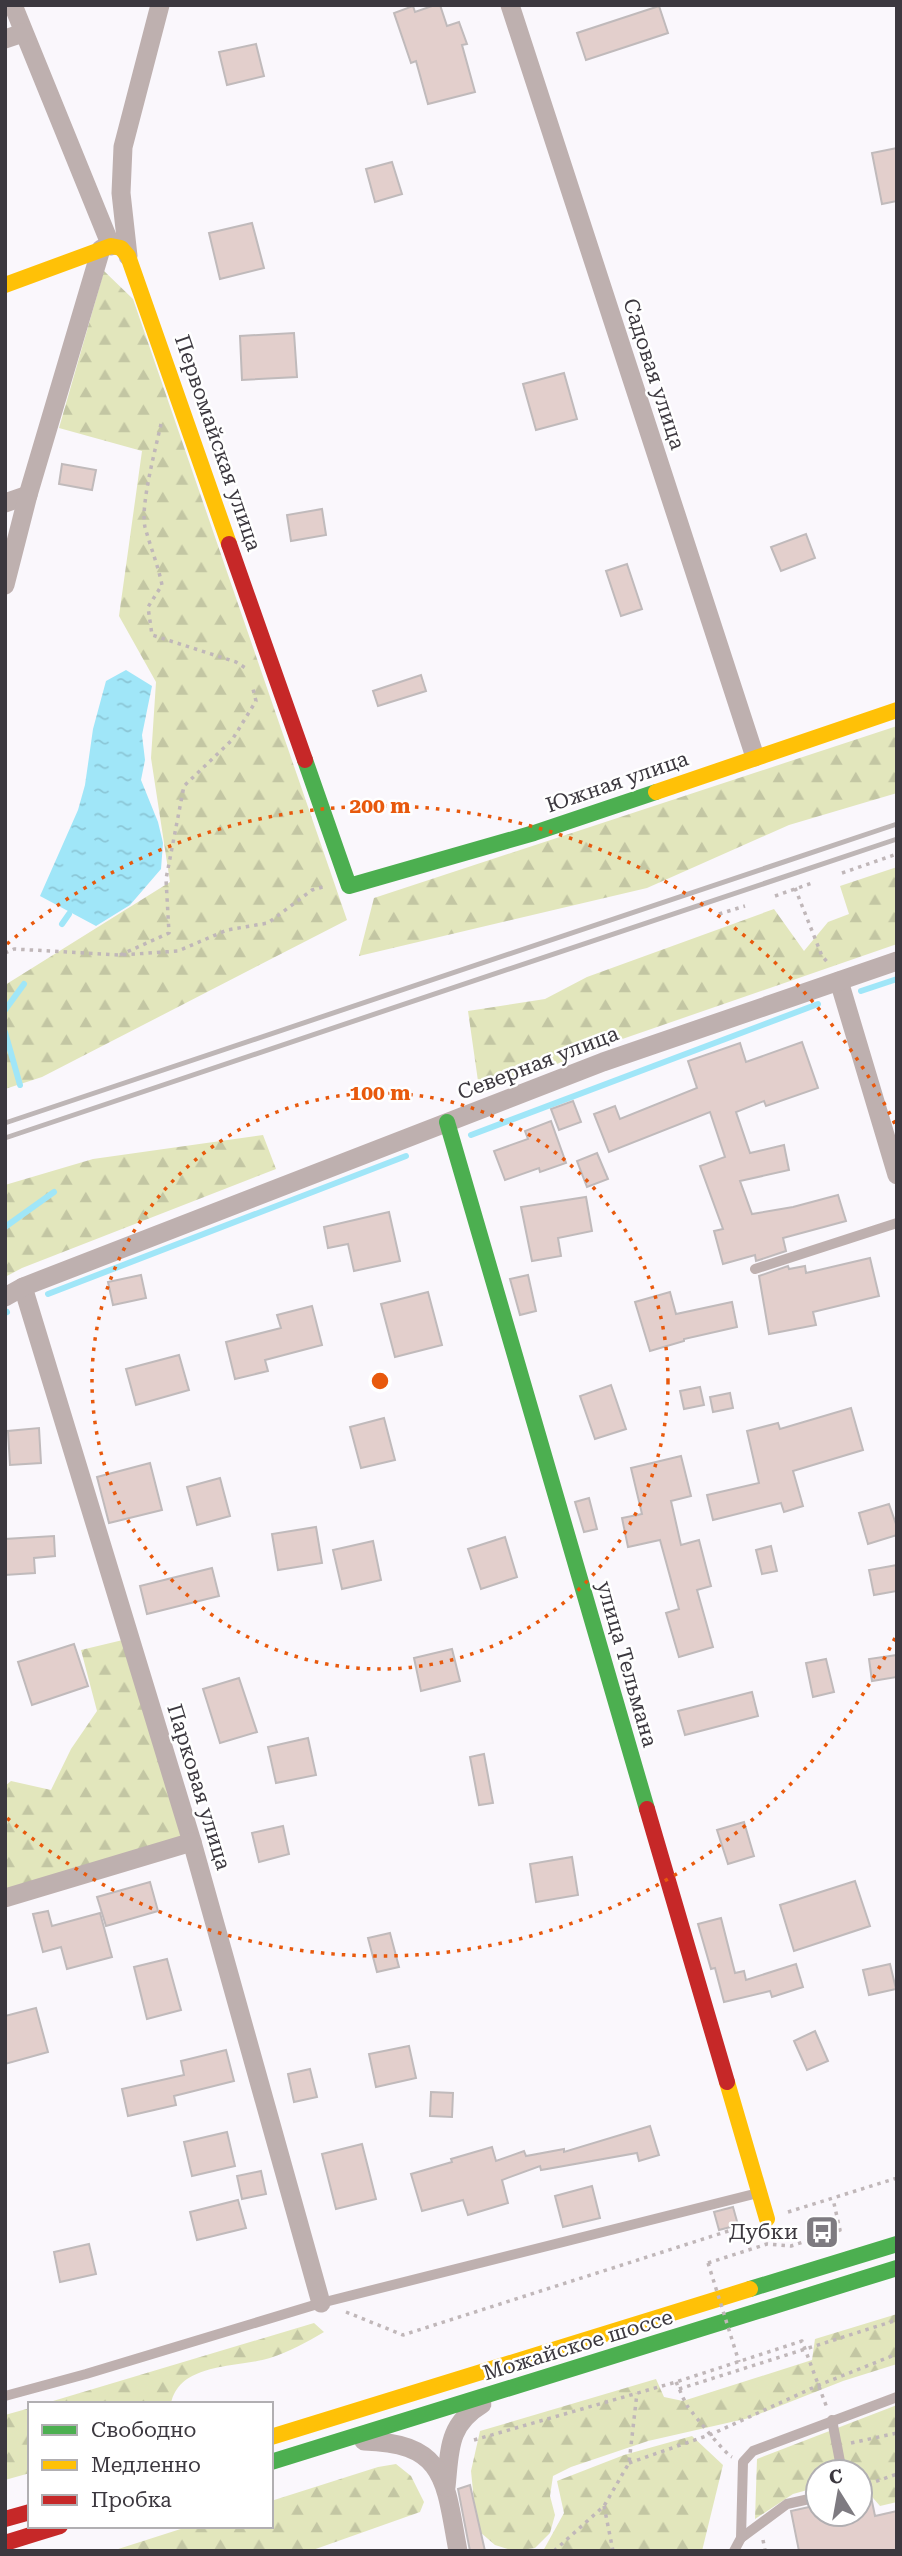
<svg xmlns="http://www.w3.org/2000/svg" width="902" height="2556" viewBox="0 0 902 2556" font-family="'Roboto Serif',serif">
<defs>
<pattern id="forest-firs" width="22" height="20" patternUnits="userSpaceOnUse" patternTransform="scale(1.75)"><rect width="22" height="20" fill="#e2e6bc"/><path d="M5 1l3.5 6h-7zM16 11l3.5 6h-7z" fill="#c3c6a3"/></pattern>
<pattern id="water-ripples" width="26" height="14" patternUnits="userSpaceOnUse" patternTransform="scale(1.75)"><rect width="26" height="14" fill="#a0e6f8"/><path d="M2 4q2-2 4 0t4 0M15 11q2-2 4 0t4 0" fill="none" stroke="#8bc6d6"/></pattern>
</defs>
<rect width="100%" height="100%" fill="#faf7fc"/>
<g fill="url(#forest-firs)">
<polygon points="104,271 133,299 347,920 42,1077 5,1089 5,985 170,882 151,758 156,682 119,616 142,451 59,428"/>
<polygon points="897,726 897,793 789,825 647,888 359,956 374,898"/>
<polygon points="897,867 897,944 605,1045 488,1091 478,1081 468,1011 545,999 587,977 774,909 804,951 828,922 849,914 840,886"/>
<polygon points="263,1135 276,1169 22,1268 5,1277 5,1185 93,1159"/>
<polygon points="127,1639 188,1836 5,1889 5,1786 11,1781 51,1790 71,1749 97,1711 81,1650"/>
<polygon points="897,2314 897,2364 843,2381 749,2418 648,2441 571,2467 553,2476 550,2496 555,2515 550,2533 535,2548 514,2551 495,2545 480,2532 475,2511 471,2471 480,2431 656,2379 664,2397 683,2401 812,2360 815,2339"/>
<path d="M314,2323L324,2332C307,2342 289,2352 270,2358C238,2368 179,2362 171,2404H43Z"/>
<polygon points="897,2405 897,2502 880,2506 860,2483 860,2472 818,2472 818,2487 793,2494 755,2519 757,2459"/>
<polygon points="30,2408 30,2473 5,2480 5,2415"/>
<polygon points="692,2436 723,2465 702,2551 543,2551 564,2513 557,2481 624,2455"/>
<polygon points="396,2464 411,2476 424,2502 420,2512 310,2551 112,2551 190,2526 271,2526 271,2501 378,2467"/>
</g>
<polygon fill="url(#water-ripples)" points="126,670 152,686 142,735 145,760 141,780 158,822 163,843 161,869 130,905 96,926 40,896 78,810 85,785 93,729 106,681"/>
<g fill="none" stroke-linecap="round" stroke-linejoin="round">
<g stroke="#a0e6f8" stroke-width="6">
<polyline points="62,924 69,914"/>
<polyline points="861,991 897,979"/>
<polyline points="5,1010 24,984"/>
<polyline points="5,1032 20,1085"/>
<polyline points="471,1135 818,1004"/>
<polyline points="5,1227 54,1192"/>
<polyline points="48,1294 406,1156"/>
<polyline points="5,1313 7,1312"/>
</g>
</g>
<g fill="#e3cfcc" stroke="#c0babb" stroke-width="2">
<polygon points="435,5 440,5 447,26 459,22 467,44 462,45 475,92 428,104 416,61 411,63 394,13 413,6 415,12"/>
<polygon points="659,6 668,33 586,60 577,33"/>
<polygon points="256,44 264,76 227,85 219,52"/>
<polygon points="897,148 897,201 882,204 872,153"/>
<polygon points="392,162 402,194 375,202 366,169"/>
<polygon points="252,223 264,268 220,279 209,233"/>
<polygon points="294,333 297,377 242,380 240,336"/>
<polygon points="564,373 577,419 536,430 523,384"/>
<polygon points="62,464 96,470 92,490 59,484"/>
<polygon points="322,509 326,535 291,541 287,515"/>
<polygon points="806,534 815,558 781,571 771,547"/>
<polygon points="627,564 642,609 621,616 606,571"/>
<polygon points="421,675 426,691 378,706 373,691"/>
<polygon points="802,1042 818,1088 766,1106 764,1101 736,1112 750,1153 784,1145 789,1170 740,1181 752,1214 793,1207 838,1195 846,1221 783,1238 786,1251 756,1261 755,1255 723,1264 714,1231 723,1229 700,1166 725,1157 710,1112 609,1152 594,1114 615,1106 620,1119 697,1088 688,1061 740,1043 746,1062"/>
<polygon points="573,1101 581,1122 559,1130 551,1109"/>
<polygon points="551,1121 566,1163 540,1172 539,1168 505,1180 494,1151 528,1139 525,1131"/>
<polygon points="597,1153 608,1179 587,1187 577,1161"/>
<polygon points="586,1197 592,1231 558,1238 561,1256 532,1261 521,1207"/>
<polygon points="389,1212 400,1261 354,1271 348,1244 328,1248 324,1227"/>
<polygon points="870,1258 879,1296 813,1312 816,1325 769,1334 759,1276 788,1266 789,1269 805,1266 806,1273"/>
<polygon points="141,1275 146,1298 113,1305 108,1282"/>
<polygon points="528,1275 536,1311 520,1315 510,1279"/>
<polygon points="428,1292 442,1345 395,1357 381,1304"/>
<polygon points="670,1292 676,1314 732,1302 737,1327 684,1339 684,1341 650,1351 635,1302"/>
<polygon points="312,1306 322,1345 265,1360 268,1371 235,1379 226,1342 281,1328 277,1315"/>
<polygon points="179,1355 189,1390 136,1405 126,1369"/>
<polygon points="611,1385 626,1429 595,1439 580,1396"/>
<polygon points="700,1387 704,1405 684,1409 680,1391"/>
<polygon points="730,1393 733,1408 713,1412 710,1397"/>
<polygon points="851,1408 863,1450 793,1471 803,1506 784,1512 781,1503 713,1520 707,1495 759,1483 747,1431 778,1423 780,1429"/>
<polygon points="384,1418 395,1460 361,1468 350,1427"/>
<polygon points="39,1428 41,1463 10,1465 8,1431"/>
<polygon points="681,1456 691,1496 671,1501 681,1545 699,1540 711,1586 697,1590 713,1647 679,1657 666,1613 679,1609 660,1540 628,1547 622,1518 642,1514 631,1468"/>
<polygon points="150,1463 162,1510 109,1523 97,1477"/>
<polygon points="220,1478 230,1516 197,1525 187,1487"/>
<polygon points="589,1498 597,1529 584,1532 575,1502"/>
<polygon points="889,1504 897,1527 897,1535 868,1544 859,1513"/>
<polygon points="316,1527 322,1563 278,1570 272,1534"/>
<polygon points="54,1536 55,1556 34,1558 35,1573 5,1575 5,1539"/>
<polygon points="505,1537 517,1577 481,1589 468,1549"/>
<polygon points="373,1541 381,1580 342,1589 333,1550"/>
<polygon points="771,1546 777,1571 762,1574 756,1550"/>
<polygon points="897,1565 897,1591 874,1595 869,1570"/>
<polygon points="212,1568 219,1596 147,1614 140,1586"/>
<polygon points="74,1644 88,1686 32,1705 18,1662"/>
<polygon points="452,1649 460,1681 421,1691 414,1658"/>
<polygon points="897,1655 897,1677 872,1681 869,1659"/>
<polygon points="826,1659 834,1692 813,1697 806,1663"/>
<polygon points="239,1678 257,1732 220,1743 203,1689"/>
<polygon points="752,1692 758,1716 685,1735 678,1711"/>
<polygon points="308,1738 316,1775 276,1783 268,1747"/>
<polygon points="484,1754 493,1803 479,1805 470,1757"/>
<polygon points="744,1822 754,1856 728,1864 717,1830"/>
<polygon points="283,1826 289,1854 259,1862 252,1833"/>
<polygon points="572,1857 578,1895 536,1902 530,1864"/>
<polygon points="855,1881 870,1926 794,1951 780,1905"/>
<polygon points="150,1882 158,1911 106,1926 97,1897"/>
<polygon points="48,1911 52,1926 100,1913 112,1957 67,1969 61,1947 43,1952 33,1914"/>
<polygon points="721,1918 735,1973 744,1971 746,1980 796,1964 803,1987 772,1997 770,1991 724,2002 715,1968 711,1969 698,1924"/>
<polygon points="390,1933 399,1967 377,1972 368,1938"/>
<polygon points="167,1959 181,2010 147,2019 134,1967"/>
<polygon points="890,1964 896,1989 869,1995 863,1970"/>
<polygon points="36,2008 48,2052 5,2064 5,2016"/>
<polygon points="815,2031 828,2061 807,2070 794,2041"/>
<polygon points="409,2046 416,2078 376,2087 369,2054"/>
<polygon points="226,2050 234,2081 174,2096 176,2105 128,2116 122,2089 184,2075 181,2061"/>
<polygon points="310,2069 317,2097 294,2102 288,2074"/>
<polygon points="431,2092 453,2093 452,2117 430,2116"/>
<polygon points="650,2126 659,2155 639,2161 637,2153 541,2170 540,2166 502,2180 508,2203 468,2215 463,2200 422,2211 411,2174 452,2162 451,2159 492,2147 496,2161 524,2151 526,2156 564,2149 564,2152"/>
<polygon points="227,2132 235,2166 192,2176 184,2142"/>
<polygon points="362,2144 376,2199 336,2209 322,2154"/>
<polygon points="261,2171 266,2194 242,2199 237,2176"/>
<polygon points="592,2186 600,2218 563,2227 555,2196"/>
<polygon points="238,2200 246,2228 197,2240 190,2212"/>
<polygon points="733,2207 738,2225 719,2230 714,2212"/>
<polygon points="89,2244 96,2274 60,2282 54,2252"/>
<polygon points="867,2477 875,2516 897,2511 897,2551 799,2551 791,2511 818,2505 818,2514 860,2514 860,2478"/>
<polygon points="470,2485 485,2551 470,2551 458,2489"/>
</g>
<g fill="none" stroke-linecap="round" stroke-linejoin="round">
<g stroke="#c0b7b9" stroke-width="3.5" stroke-dasharray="3.5 5" stroke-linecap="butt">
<path d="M161,424C156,447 140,506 145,527C150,546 158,565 162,585L148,607L152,635L236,662L247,669"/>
<polyline points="842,873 897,854"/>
<polyline points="795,888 822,956 829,964"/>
<polyline points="775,896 812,883"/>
<polyline points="719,914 745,906"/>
<polyline points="5,953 14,949 120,955 178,951 227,930 268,923 312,890 326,886"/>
<polyline points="120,955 169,933 166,879 184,786 232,740 256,701 253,689"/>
<polyline points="788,2212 897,2178"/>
<polyline points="708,2263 767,2244 791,2246 840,2230 833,2199"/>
<polyline points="346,2312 403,2335 744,2226"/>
<path d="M676,2382C680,2390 683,2399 688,2407C695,2416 725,2454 732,2457"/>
<polyline points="679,2389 897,2320"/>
<polyline points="474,2440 676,2382 802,2341 827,2408"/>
<polyline points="851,2443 897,2433"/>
<polyline points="629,2463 712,2434 819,2385 897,2354"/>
<polyline points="860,2487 897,2474"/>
<polyline points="604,2506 613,2551"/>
<polyline points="763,2540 765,2550"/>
<polyline points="554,2551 604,2506 629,2463 637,2393"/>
</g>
<g stroke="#beb0af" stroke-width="10">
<polyline points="755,1269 897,1223"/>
<polyline points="5,2396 86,2374 321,2303 758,2193"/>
<polyline points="832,2420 842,2472"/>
<polyline points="741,2538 787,2504 818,2497"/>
<polyline points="734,2551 741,2538 743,2462 753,2451 897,2397"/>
</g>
<g stroke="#beb0af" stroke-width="19">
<polyline points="13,5 111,246"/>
<polyline points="510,5 755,757"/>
<polyline points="5,39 23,33"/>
<polyline points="128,256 121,193 123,147 160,5"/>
<polyline points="5,503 28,495"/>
<polyline points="5,585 28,495 101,249"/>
<polyline points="839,981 897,1175"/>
<polyline points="23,1287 192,1842 321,2303"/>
<polyline points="5,1297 23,1287 603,1062 897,961"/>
<polyline points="5,1898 192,1842"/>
<path d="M364,2441C447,2443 445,2482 458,2551"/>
<path d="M446,2487C450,2451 447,2425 482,2404"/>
</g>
<g stroke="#4caf50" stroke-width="16">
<polyline points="305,760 349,886 534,833 656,792"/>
<polyline points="447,1122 647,1809"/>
<polyline points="750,2289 897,2244"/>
<polyline points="271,2462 897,2268"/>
</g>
<g stroke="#ffc107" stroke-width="16">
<polyline points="5,285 111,246 121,248 128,256 229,544"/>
<polyline points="656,792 897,710"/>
<polyline points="727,2082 767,2219"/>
<polyline points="271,2437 750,2289"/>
</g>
<g stroke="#c62828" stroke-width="16">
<polyline points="229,544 305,760"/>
<polyline points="647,1809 727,2082"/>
<polyline points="5,2519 30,2512"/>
<polyline points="5,2543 60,2526"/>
</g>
<g stroke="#beb6b6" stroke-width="5">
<polyline points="5,1123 897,824"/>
<polyline points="5,1138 897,839"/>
</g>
<polyline stroke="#c0b7b9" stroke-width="3.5" stroke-dasharray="3.5 5" stroke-linecap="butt" points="708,2263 739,2362"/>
</g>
<g fill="none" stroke="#e8590c" stroke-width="3.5" stroke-dasharray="3.5 7">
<circle cx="380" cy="1381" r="288"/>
<path d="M895 1638A575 575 0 0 1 7 1818M7 944A575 575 0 0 1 895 1124"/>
</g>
<defs>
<g id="bus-square" transform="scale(1.75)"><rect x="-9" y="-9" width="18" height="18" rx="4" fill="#7e7b81" stroke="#fff"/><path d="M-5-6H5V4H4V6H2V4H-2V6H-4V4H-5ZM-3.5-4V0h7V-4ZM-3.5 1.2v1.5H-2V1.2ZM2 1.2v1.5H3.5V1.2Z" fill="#fff"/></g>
</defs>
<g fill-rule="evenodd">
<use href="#bus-square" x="822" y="2232"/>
</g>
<g text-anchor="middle" stroke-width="5" stroke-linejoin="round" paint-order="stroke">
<g font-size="21" fill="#3c383f" stroke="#fff">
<text transform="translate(654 374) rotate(72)" y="7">Садовая улица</text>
<text transform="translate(218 443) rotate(71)" y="7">Первомайская улица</text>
<text transform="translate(617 782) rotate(-19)" y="7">Южная улица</text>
<text transform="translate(538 1063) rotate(-21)" y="7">Северная улица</text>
<text transform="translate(627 1664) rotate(74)" y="7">улица Тельмана</text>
<text transform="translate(199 1787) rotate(73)" y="7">Парковая улица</text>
<text transform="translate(578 2345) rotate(-17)" y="7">Можайское шоссе</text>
</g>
<g font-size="21" fill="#3c383f" stroke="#fff" text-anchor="end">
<text x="798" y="2239">Дубки</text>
</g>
</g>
<circle cx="380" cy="1381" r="10" fill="#e8590c" stroke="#fff" stroke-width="3.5"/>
<g font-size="21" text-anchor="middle" font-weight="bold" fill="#e8590c" stroke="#fff" stroke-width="5" stroke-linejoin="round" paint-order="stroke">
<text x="380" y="813">200 m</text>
<text x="380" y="1100">100 m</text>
</g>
<rect width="902" height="2556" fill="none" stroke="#3c383f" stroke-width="14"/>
<rect x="28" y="2402" width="245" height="126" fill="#ffffff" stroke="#b1afb2" stroke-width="2"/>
<rect x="42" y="2425" width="35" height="10" fill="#4caf50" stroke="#b1afb2" stroke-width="2"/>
<text x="91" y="2437" font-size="21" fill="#3c383f">Свободно</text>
<rect x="42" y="2460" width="35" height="10" fill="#ffc107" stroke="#b1afb2" stroke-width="2"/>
<text x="91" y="2472" font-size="21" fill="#3c383f">Медленно</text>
<rect x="42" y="2495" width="35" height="10" fill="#c62828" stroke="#b1afb2" stroke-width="2"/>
<text x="91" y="2507" font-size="21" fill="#3c383f">Пробка</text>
<g transform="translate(839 2493) rotate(349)"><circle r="33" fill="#ffffff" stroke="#b1afb2" stroke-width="2"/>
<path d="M0-5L12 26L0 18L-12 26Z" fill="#7e7b81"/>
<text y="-10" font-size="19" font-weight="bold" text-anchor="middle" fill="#3c383f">С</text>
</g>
</svg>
